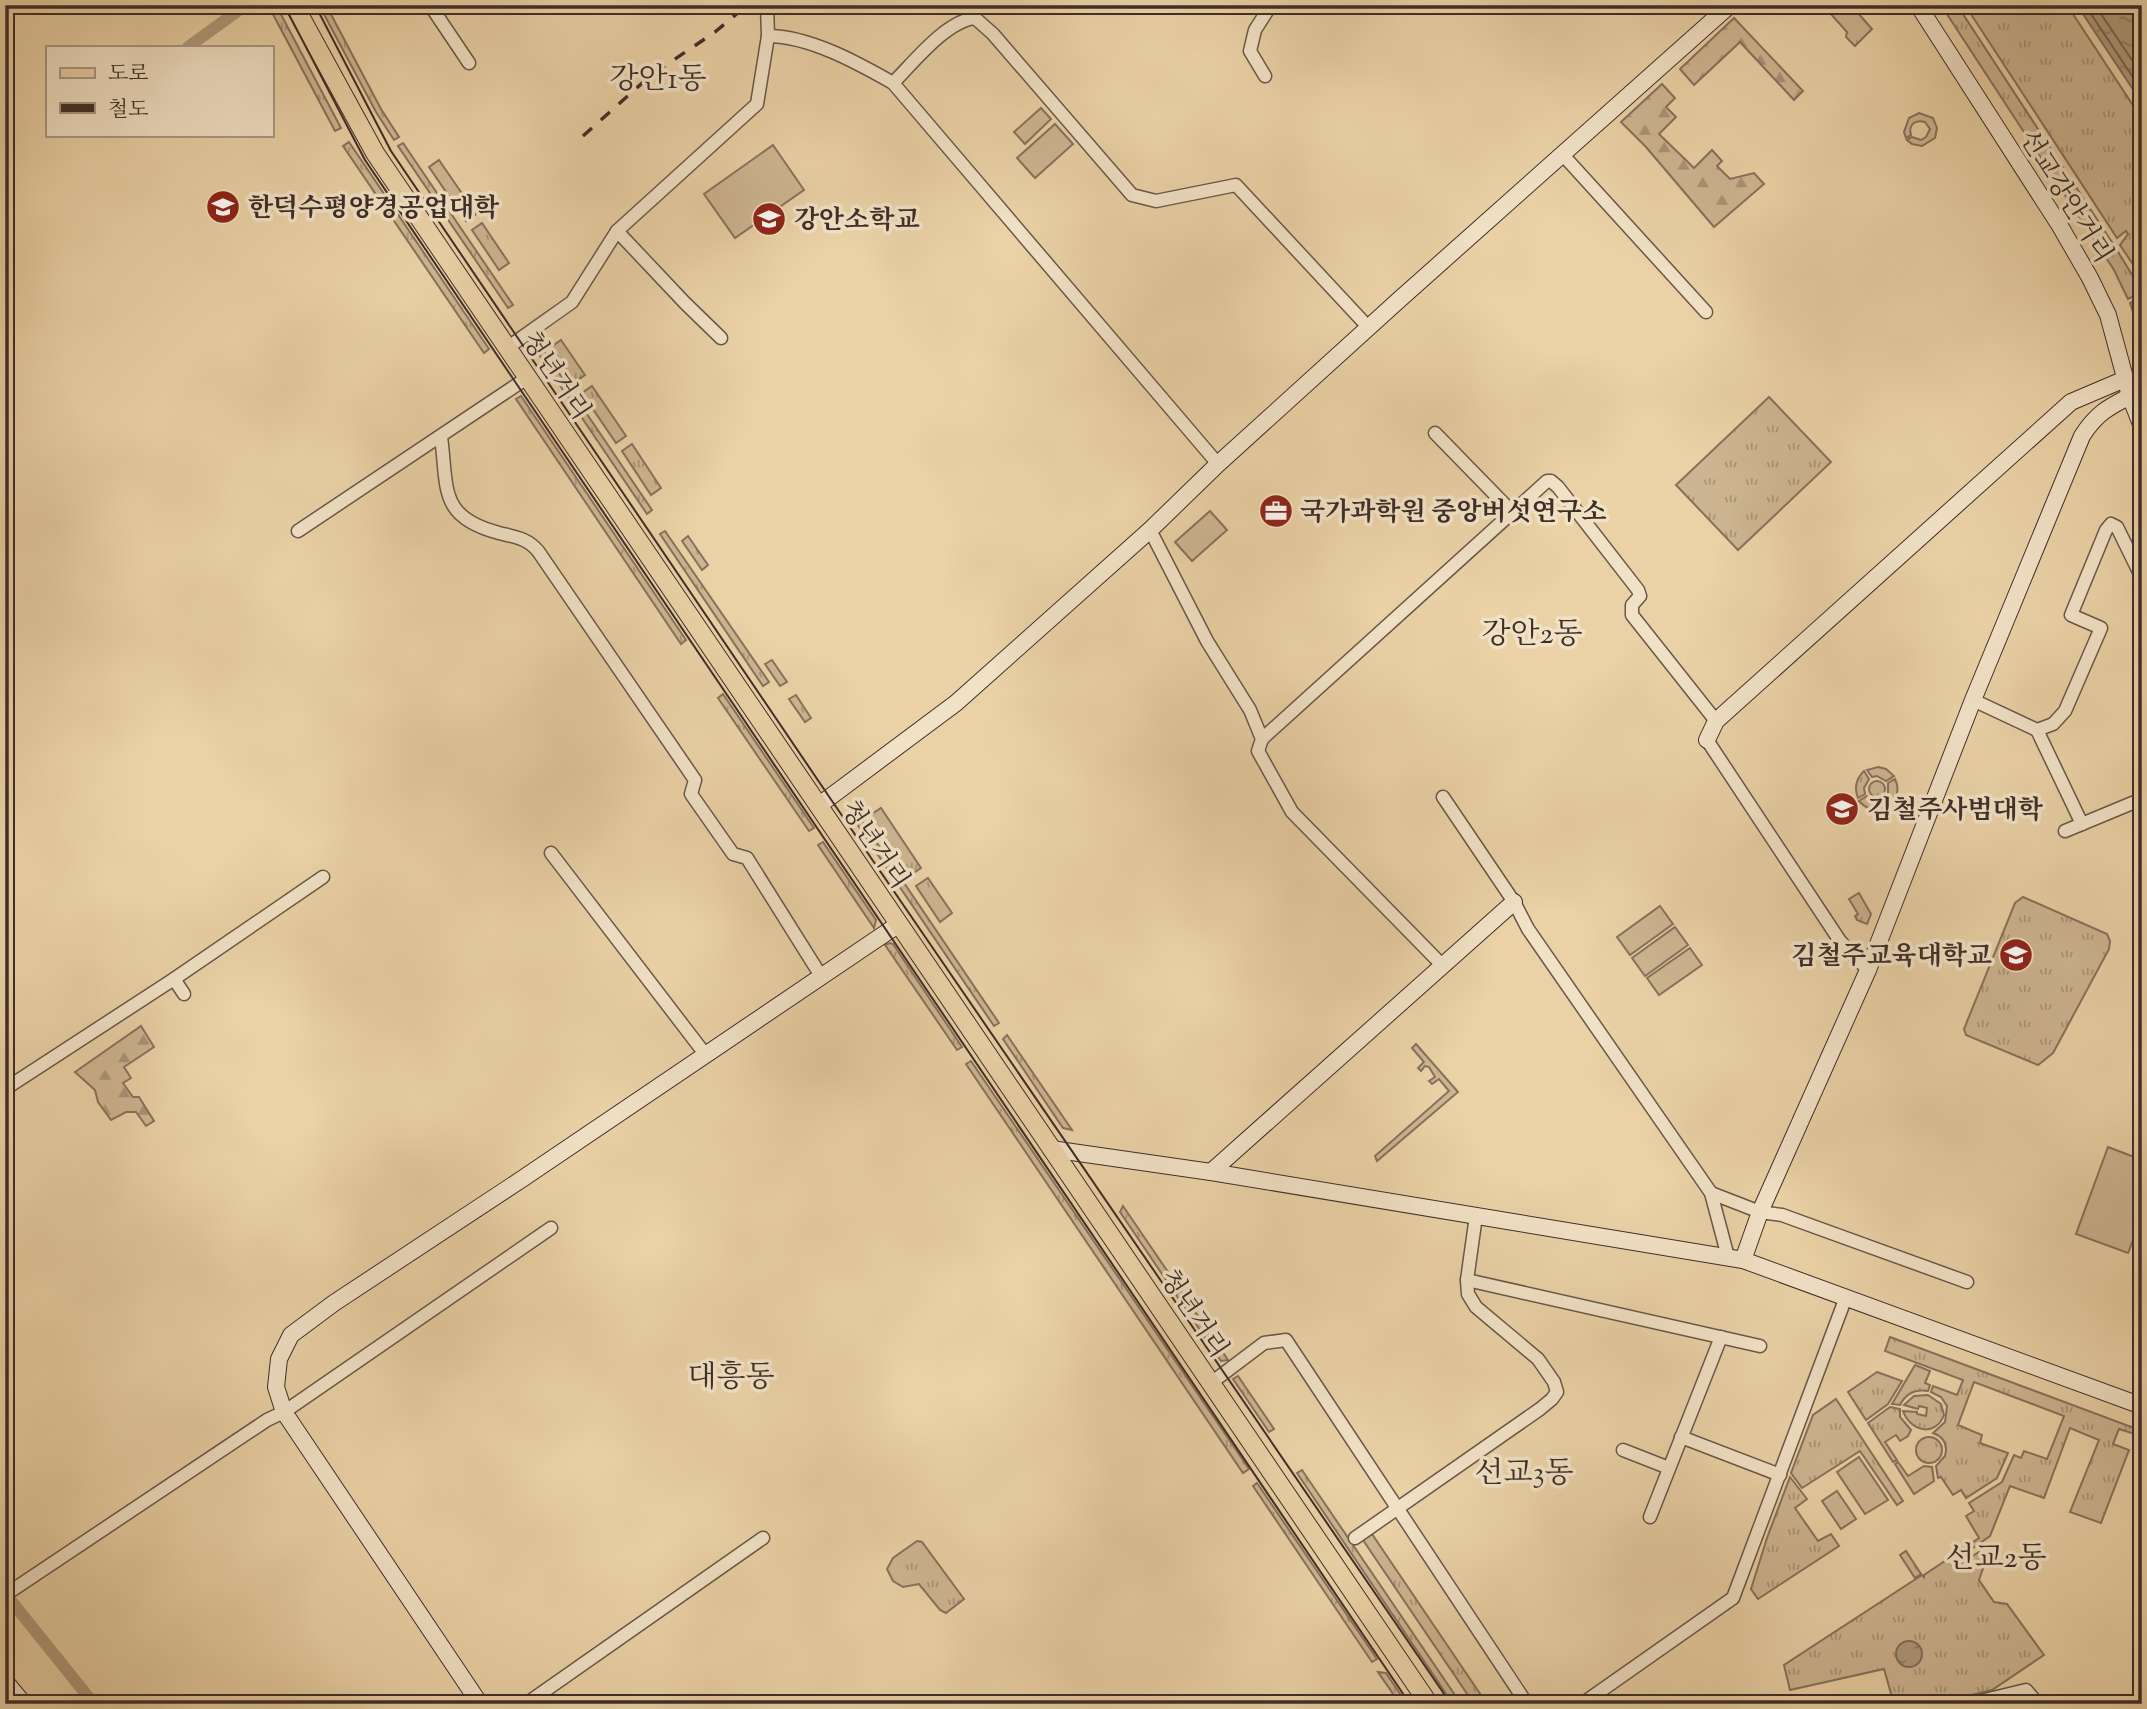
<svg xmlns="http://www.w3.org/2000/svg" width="2147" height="1709" viewBox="0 0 2147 1709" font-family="'Sorts Mill Goudy','Noto Serif KR',serif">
<defs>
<pattern id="grass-tufts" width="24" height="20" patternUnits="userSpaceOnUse" patternTransform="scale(1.75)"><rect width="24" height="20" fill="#cdb591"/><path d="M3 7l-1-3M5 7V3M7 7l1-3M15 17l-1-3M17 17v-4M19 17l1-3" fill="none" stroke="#a89476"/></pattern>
<pattern id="forest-firs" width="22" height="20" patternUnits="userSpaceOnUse" patternTransform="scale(1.75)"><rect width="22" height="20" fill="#cdb591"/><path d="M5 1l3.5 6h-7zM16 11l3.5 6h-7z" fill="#a89476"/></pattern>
<pattern id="water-ripples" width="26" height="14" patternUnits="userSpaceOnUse" patternTransform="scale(1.75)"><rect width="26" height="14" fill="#b09a7b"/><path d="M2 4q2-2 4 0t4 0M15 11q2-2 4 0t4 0" fill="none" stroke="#917e65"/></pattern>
</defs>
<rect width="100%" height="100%" fill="#ead1a6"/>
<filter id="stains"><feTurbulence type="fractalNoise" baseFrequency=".00286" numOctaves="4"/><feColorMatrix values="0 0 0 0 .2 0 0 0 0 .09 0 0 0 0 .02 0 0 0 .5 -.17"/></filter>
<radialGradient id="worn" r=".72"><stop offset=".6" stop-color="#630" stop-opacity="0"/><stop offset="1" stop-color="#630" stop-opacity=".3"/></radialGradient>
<g fill="url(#grass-tufts)" stroke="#86725c" stroke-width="2">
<polygon points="268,5 276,5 341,128 335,131"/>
<polygon points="319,5 326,5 381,109 399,137 394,140 376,112"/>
<polygon points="1840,5 1851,5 1872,29 1855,46 1846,37 1847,32 1830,13"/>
<polygon points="1941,5 1957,5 2115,247 2142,291 2128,299 2114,270"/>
<polygon points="1965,5 2067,5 2142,119 2142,278 2120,245 2128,234 2126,231 2117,238"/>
<path d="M1919,113L1933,118L1937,128L1935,138L1922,146L1912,144L1907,140L1912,137L1921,140L1926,137L1930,129L1925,122C1915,119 1908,125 1911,135L1906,138L1904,132L1909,118Z"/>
<polygon points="349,142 489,349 484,353 343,146"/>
<polygon points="403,143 513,305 508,308 398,146"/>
<polygon points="439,160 476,214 466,221 429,167"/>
<polygon points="482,223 509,263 499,270 472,230"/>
<polygon points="2142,297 2142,339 2130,303"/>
<polygon points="536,339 652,510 647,514 532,344"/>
<polygon points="561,340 585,375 575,382 551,347"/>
<polygon points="592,386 626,436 616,443 582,393"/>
<polygon points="521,396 686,640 681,644 516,399"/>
<polygon points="1769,397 1831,462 1738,550 1676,485"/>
<polygon points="632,444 661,488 651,495 622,451"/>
<polygon points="665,531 769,682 763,686 660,534"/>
<polygon points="688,536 708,565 702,570 682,541"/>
<polygon points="772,660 787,682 780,686 765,664"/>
<polygon points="723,694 814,828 809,831 718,698"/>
<polygon points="796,695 811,718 805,722 789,699"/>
<polygon points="1878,767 1886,769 1894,776 1886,781 1877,776 1872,777 1867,770"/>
<path d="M1864,771L1869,779L1864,788L1865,794L1858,798C1854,788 1856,779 1864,771Z"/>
<path d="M1895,779C1900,789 1897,799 1889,806L1884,798L1888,794V783Z"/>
<circle cx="1877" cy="789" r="8"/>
<path d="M1867,796L1876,801L1882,800L1886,807C1876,812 1866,809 1859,801Z"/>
<polygon points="881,808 921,868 909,876 869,816"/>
<polygon points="858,815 999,1023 994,1026 853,818"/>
<polygon points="823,842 876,920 874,928 818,845"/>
<polygon points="928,878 952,913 940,922 916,886"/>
<polygon points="1859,893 1871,914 1867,924 1857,920 1855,916 1858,914 1849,899"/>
<polygon points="2023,897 2107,934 2110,941 2109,949 2053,1053 2038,1065 1966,1035 1964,1029 2015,903"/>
<polygon points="890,943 893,944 962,1047 957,1050 885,945"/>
<polygon points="1007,1035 1072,1130 1063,1128 1003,1039"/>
<polygon points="1416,1044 1458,1092 1377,1161 1375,1156 1449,1091 1439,1079 1432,1084 1429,1081 1435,1077 1429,1067 1425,1066 1421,1071 1418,1068 1424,1062 1412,1048"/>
<polygon points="971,1061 1249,1469 1243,1473 966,1064"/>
<polygon points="1123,1206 1228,1360 1221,1361 1120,1212"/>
<path d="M1890,1337L2137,1429L2135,1434L2119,1429L2113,1444L2129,1450L2101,1523L2070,1512L2099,1440L2070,1428L2044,1498L2010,1486L1990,1536L1963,1555L1966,1560L1979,1552L1988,1554L1979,1580L1994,1602L2007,1604L2044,1655L1992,1690L1935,1704H1894L1884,1669L1790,1690L1784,1665L1922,1575L1924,1577V1575L1979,1538L1966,1516L1974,1511L1969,1503L2002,1482L2014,1455L2021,1458L2024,1451L2047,1459L2064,1416L1974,1382L1958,1425L1982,1435L1980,1443L2008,1453L1997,1478L1966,1498L1961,1490L1953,1495L1941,1477L1938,1478L1936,1466L1945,1456C1948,1445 1944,1437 1933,1433L1945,1422L1947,1406L1941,1397L1931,1392L1933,1386L1957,1395L1963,1380L1885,1351Z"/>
<path d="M1915,1365L1930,1371L1925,1383L1930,1385L1928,1391C1915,1389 1906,1393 1900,1405L1892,1404Z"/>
<polygon points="1877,1372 1902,1381 1888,1404 1866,1420 1848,1392"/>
<polygon points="1238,1376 1274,1429 1269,1432 1233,1379"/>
<path d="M1928,1395L1941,1404L1944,1415C1935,1438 1910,1431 1903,1411L1917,1412V1414L1926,1416L1927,1408L1919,1406L1918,1409L1904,1405L1914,1396Z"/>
<polygon points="1836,1399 1903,1501 1897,1505 1860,1451 1802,1488 1791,1473 1813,1415"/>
<polygon points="1890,1407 1900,1409 1900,1417 1911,1430 1908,1436 1900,1441 1896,1435 1885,1442 1897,1460 1893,1462 1868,1423"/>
<circle cx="1929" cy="1450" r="13"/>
<polygon points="1898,1462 1908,1476 1924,1466 1932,1467 1934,1481 1914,1494 1895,1464"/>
<polygon points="1302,1470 1461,1704 1453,1704 1297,1473"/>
<polygon points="1790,1477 1807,1499 1795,1508 1818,1541 1831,1534 1839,1546 1758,1599 1751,1589 1767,1538"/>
<polygon points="1257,1483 1377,1659 1372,1662 1253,1486"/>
<polygon points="1372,1534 1487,1704 1474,1704 1363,1540"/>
<polygon points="917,1541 922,1542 964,1599 946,1613 940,1610 919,1584 903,1587 893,1581 887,1569 893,1558"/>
<polygon points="1906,1551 1921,1574 1915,1578 1900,1555"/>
<polygon points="1378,1672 1386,1673 1407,1704 1400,1704"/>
</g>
<g fill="url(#forest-firs)" stroke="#86725c" stroke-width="2">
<polygon points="1734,18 1803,91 1794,100 1740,42 1694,85 1680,69"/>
<polygon points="1662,84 1675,98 1666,107 1676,117 1659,134 1694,168 1712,150 1722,161 1717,166 1730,179 1754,173 1764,184 1714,227 1646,147 1621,122"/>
<polygon points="141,1026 154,1047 124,1067 131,1078 123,1083 133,1097 139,1097 154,1121 146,1126 136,1112 126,1112 111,1120 98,1102 95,1090 75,1072"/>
</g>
<g fill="#cdb591" stroke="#86725c" stroke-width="2">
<polygon points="1041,108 1051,119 1025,144 1014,132"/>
<polygon points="1055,124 1073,144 1035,178 1017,158"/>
<polygon points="773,145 804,190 735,238 704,194"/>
<polygon points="1210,511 1227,530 1192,561 1175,542"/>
<polygon points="1660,906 1673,924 1630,955 1617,937"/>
<polygon points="1675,927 1688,945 1645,976 1632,958"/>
<polygon points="1690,948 1702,965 1659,995 1647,978"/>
<polygon points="2108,1147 2142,1160 2142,1217 2128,1253 2076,1234"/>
<polygon points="1859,1457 1888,1500 1865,1514 1837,1472"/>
<polygon points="1837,1491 1856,1519 1841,1529 1822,1501"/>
</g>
<g fill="url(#water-ripples)" stroke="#826f5a" stroke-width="2">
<polygon points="2077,5 2142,5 2142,103"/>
<circle cx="1909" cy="1654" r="13"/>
</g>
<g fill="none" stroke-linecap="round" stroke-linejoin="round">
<g stroke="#776452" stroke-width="2">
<polyline points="2085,5 2142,91"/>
<polyline points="2095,5 2142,75"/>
</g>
<g stroke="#b09a7b" stroke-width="12">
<polyline points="188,47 246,5"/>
<polyline points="12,1602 94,1704"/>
</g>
<g stroke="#695748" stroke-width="15">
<g id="street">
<polyline points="430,5 469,63"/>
<polyline points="1072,5 1141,5"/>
<path d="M768,36C809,36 858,63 893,83L1218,464"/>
<polyline points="1265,76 1250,51 1255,30 1271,5"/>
<path d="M893,83C914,62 946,21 975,18L993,34L1132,195L1156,201L1236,185L1369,328"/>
<polyline points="1563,155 1706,312"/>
<polyline points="617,231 685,303 721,338"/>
<polyline points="507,348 572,302 617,231 757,104 768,36 767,5"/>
<polyline points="1435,433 1511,511"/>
<path d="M441,437C448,488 438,517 499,533C515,537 527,538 538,551L695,780L691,794L733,854L747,858L821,976"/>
<polyline points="1150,530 1207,641 1250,710 1262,739 1258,751 1292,812 1443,966"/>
<polyline points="298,531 527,378"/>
<polyline points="1973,700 2037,730 2053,724 2065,711 2101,628 2071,615 2106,530 2111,524 2117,527 2142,578"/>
<polyline points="2037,730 2082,824"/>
<polyline points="1262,739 1547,481 1551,481 1558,487 1638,590 1640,596 1632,605 1632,615 1716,721"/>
<polyline points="1707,740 1840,941 1868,970"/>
<polyline points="1443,797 1514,902 1528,929 1711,1193 1728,1257"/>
<polyline points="2065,831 2142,799"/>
<polyline points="551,853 705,1054"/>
<polyline points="174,979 184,994"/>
<polyline points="5,1089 174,979 323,877"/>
<polyline points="1711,1193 1760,1212 1782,1215 1967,1282"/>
<polyline points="1476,1216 1467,1280 1760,1346"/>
<polyline points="1211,1383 1264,1343 1286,1340 1527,1704"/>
<polyline points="1681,1437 1780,1475"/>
<polyline points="1623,1450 1669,1468"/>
<polyline points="1650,1517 1721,1337"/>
<polyline points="1355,1538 1540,1409 1552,1399 1557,1392 1554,1382 1538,1359 1476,1307 1468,1294 1467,1280"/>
<polyline points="5,1595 267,1420 284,1412 551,1228"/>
<polyline points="526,1704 763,1538"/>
<polyline points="1582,1704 1733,1598 1846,1297"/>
<polyline points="1968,1704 2026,1690 2038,1704"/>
</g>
</g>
<g stroke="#3e2e28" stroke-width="18">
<g id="secondary">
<polyline points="1918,5 2060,226 2090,278 2108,315 2130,396 2142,427"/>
<polyline points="1707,740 1716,721 2071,402 2125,379"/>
<polyline points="818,806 956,703 1150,530 1218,464 1400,299 1730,5"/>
<polyline points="1051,1149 1211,1172 1743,1260 2142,1406"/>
<polyline points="1211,1172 1514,902"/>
<path d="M1743,1260L1760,1212L1868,970L1973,700L2082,436C2096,414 2107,408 2130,396"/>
<polyline points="5,1681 24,1704"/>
<polyline points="480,1704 284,1412 276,1387 279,1359 291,1335 334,1303 522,1179 899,924"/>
</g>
</g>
<g stroke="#3e2e28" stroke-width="20">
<polyline id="primary" points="294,5 375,153 1429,1704"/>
</g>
<use href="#street" stroke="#f1e1c5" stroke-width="12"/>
<use href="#secondary" stroke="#f1e1c5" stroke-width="16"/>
<use href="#primary" stroke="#ead1a6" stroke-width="18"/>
<g stroke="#3e2e28" stroke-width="2">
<polyline points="284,5 365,160 1410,1704"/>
<polyline points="315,5 391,151 830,798 1451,1704"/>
</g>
<polyline stroke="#3e2e28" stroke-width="3.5" stroke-dasharray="12 12" stroke-linecap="butt" points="583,136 650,76 715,32 747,5"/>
</g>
<defs>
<g id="university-disc" transform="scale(1.75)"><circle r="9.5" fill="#8f2418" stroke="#f1e1c5"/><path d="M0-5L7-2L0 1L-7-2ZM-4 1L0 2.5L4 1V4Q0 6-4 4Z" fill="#fff"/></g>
<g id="school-disc" transform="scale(1.75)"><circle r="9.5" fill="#8f2418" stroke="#f1e1c5"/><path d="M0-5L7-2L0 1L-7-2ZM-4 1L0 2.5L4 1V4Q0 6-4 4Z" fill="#fff"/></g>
<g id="office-disc" transform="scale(1.75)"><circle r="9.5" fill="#8f2418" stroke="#f1e1c5"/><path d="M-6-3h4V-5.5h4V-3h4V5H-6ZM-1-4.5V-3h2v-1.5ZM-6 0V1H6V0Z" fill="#fff"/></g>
</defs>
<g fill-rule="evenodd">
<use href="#university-disc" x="223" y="207"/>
<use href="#school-disc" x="769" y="219"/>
<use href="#office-disc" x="1276" y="511"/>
<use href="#university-disc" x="1842" y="809"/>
<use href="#university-disc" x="2016" y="955"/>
</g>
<g text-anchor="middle" stroke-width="7" stroke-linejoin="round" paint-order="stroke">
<g font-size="26" fill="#3e2e28" stroke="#f1e1c5">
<text transform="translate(2067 196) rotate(58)" y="9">선교강안거리</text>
<text transform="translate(557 375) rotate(56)" y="9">청년거리</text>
<text transform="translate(876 844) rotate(56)" y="9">청년거리</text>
<text transform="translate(1195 1313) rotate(56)" y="9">청년거리</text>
</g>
<g font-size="26" font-weight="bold" fill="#3e2e28" stroke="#f1e1c5" text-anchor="start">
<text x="248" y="216">한덕수평양경공업대학</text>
<text x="794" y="228">강안소학교</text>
<text x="1300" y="520">국가과학원 중앙버섯연구소</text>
<text x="1867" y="818">김철주사범대학</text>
<text x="1992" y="964" text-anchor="end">김철주교육대학교</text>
</g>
<g font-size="30" fill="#3e2e28" stroke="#f1e1c5">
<text x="658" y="88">강안1동</text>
<text x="1532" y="643">강안2동</text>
<text x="731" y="1386">대흥동</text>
<text x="1524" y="1482">선교3동</text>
<text x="1996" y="1567">선교2동</text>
</g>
</g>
<rect width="2147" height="1709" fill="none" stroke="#ead1a6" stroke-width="28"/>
<rect x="7" y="7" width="2133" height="1695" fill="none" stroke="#3e2e28" stroke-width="3.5"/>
<rect x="14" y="14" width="2119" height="1681" fill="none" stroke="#3e2e28" stroke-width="2"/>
<rect x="46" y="46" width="228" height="91" fill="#f1e1c5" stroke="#a99986" stroke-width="2"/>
<rect x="60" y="68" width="35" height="10" fill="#ead1a6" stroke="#a99986" stroke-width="2"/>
<text x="108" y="80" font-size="21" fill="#3e2e28">도로</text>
<rect x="60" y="103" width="35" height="10" fill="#3e2e28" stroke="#a99986" stroke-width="2"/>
<text x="108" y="116" font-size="21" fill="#3e2e28">철도</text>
<rect width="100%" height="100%" filter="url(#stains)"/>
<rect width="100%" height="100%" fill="url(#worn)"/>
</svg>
